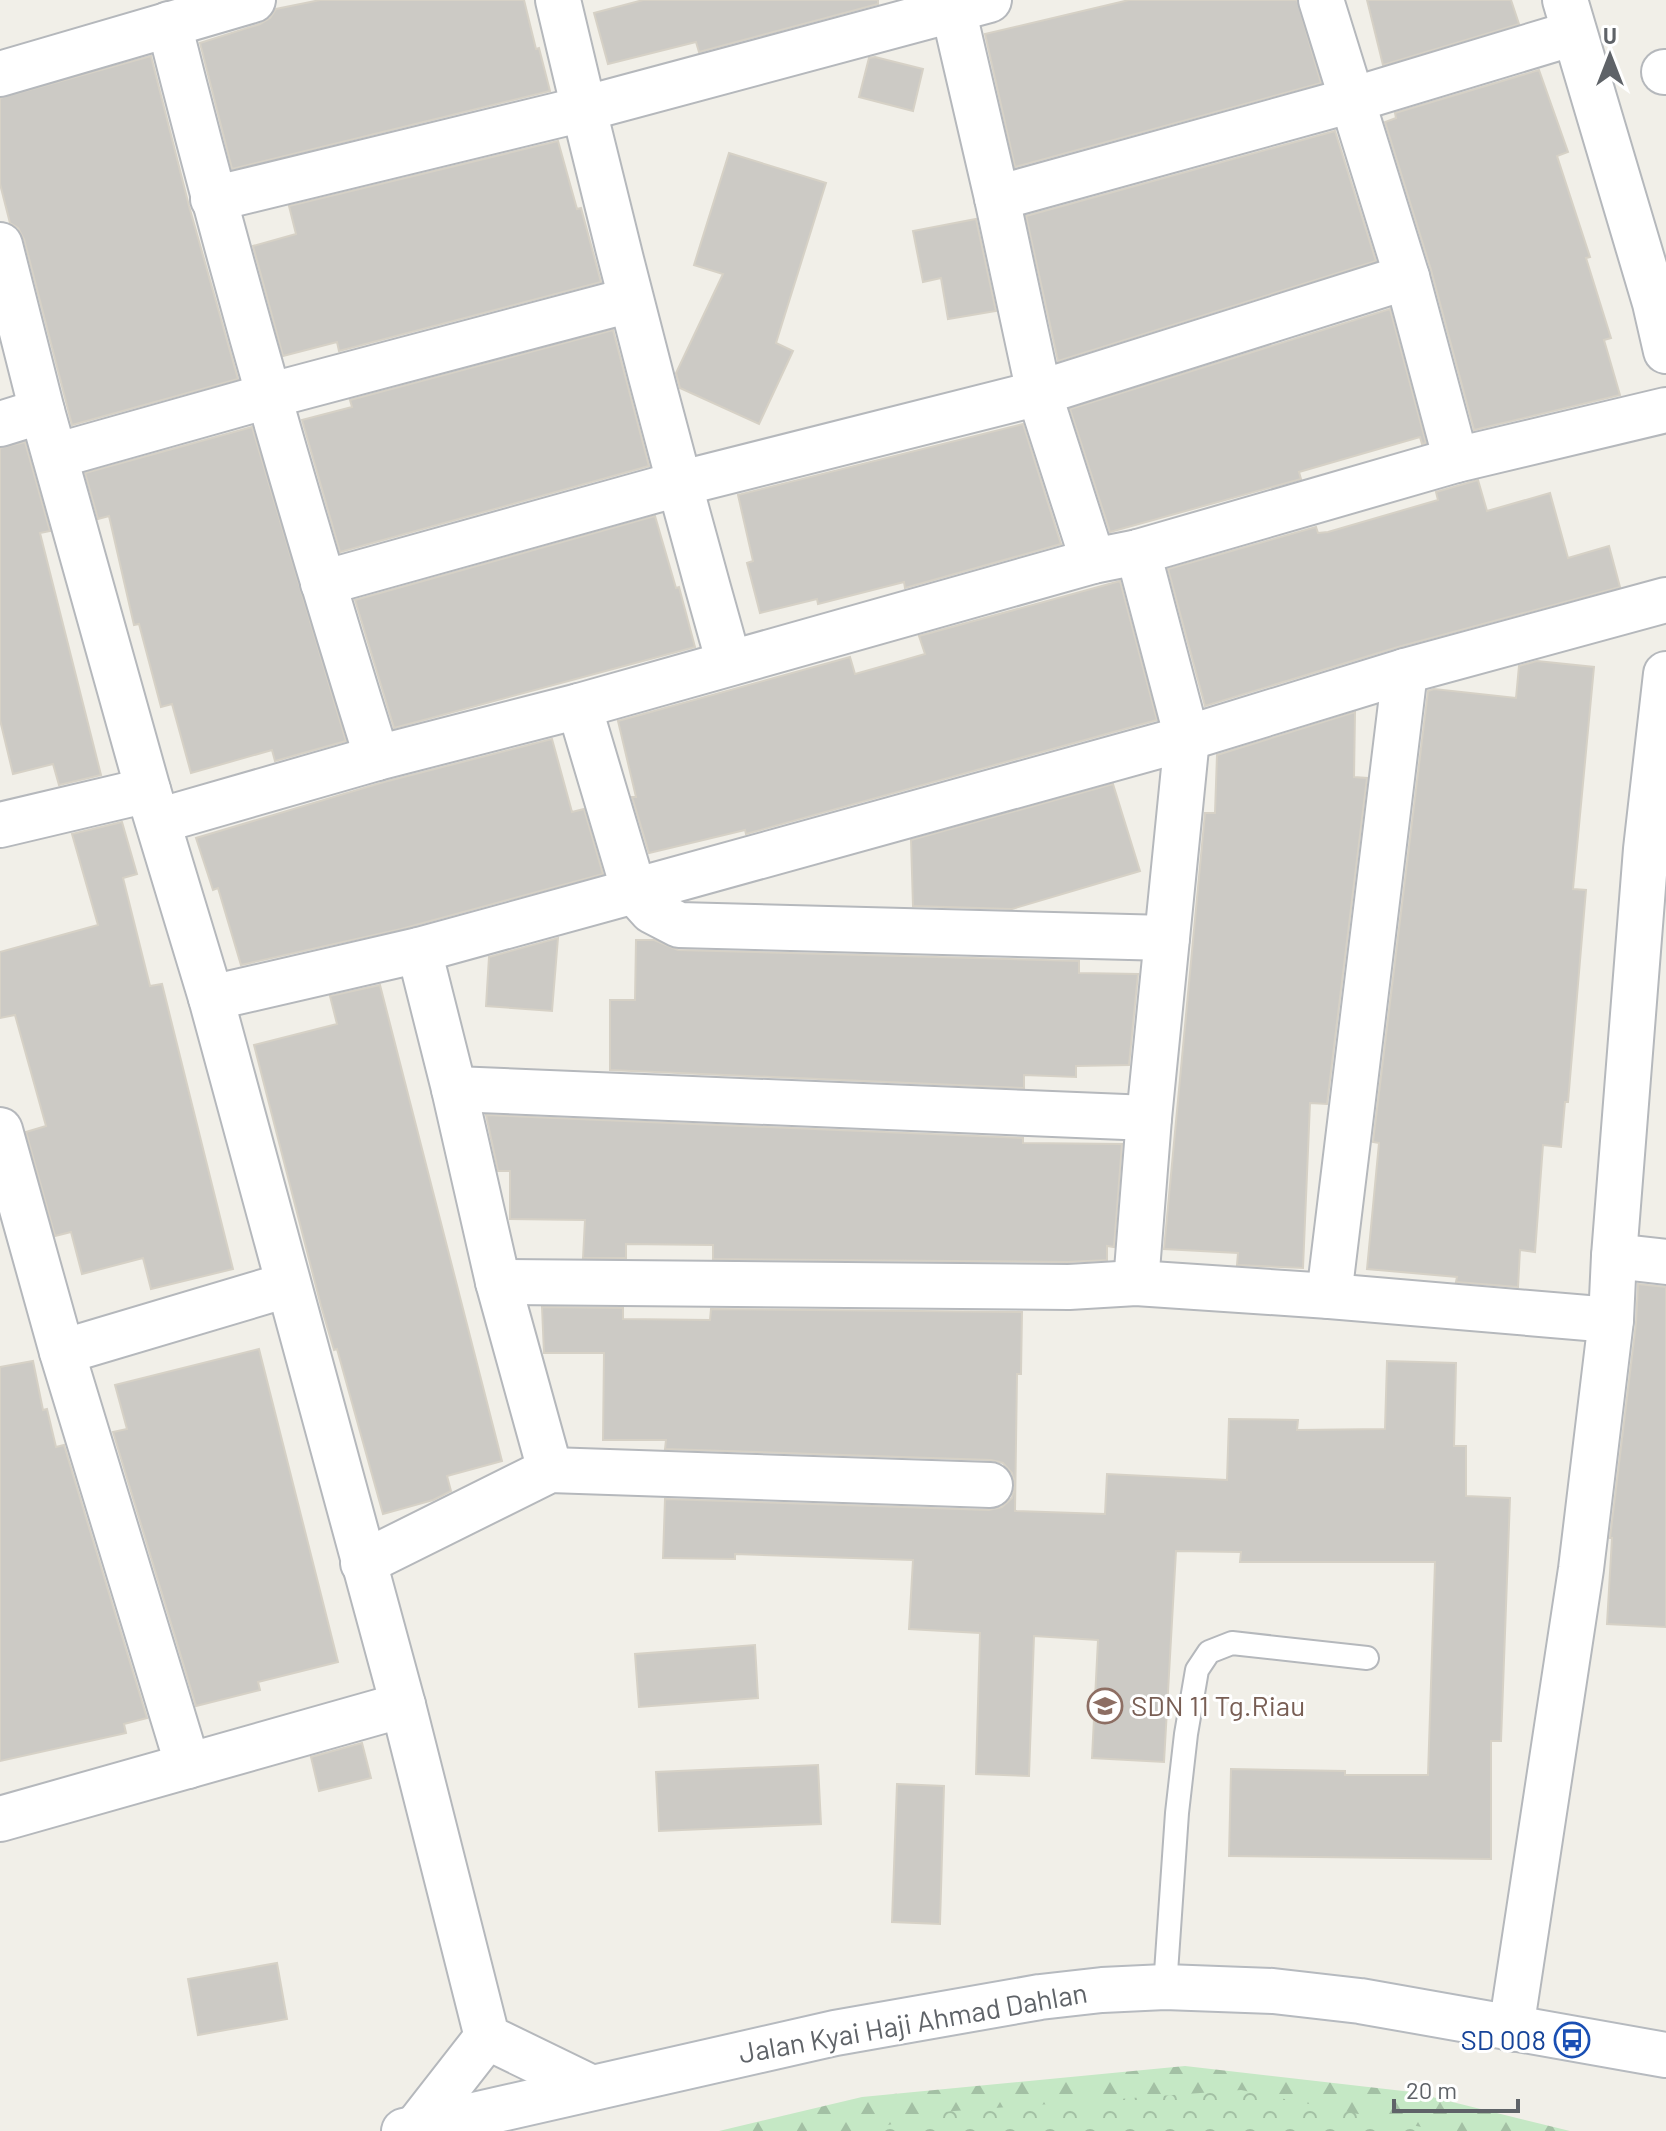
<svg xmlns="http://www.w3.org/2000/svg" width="1666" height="2131" viewBox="0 0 1666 2131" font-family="Barlow,sans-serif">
<defs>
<pattern id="forest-firs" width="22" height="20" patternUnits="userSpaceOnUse" patternTransform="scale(2)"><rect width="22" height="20" fill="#c5e8c5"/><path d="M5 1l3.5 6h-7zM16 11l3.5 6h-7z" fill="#a3c0a4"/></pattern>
<pattern id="park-crowns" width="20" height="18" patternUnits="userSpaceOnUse" patternTransform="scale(2)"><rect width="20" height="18" fill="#c5e8c5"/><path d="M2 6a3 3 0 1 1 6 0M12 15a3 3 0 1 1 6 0" fill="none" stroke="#a3c0a4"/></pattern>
</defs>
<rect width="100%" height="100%" fill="#f1efe8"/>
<polygon fill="url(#forest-firs)" points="1185,2066 1412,2092 1570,2131 719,2131 862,2097"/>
<polygon fill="url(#park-crowns)" points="1241,2090 1441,2131 864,2131 941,2112"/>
<g fill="#cccac5" stroke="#d6d1c6" stroke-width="2">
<polygon points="320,0 524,0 536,49 539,48 550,91 232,169 200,43 260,24 270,18 276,9"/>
<polygon points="643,0 878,0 878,4 699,52 696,42 608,64 594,13"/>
<polygon points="1129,0 1297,0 1321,83 1015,167 985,34"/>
<polygon points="1367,0 1511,0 1519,24 1383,65"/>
<polygon points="151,56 189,206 238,379 72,425 24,239 18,228 10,223 0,184 0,98"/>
<polygon points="875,57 923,69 913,111 859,97 869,58"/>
<polygon points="1539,70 1568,152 1557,156 1590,257 1586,258 1611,338 1604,340 1620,395 1474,430 1431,270 1385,122 1396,118 1395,113"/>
<polygon points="1335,131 1376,261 1058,361 1026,216"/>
<polygon points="558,141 577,209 581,208 601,282 339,351 337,342 283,356 253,246 296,234 289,206"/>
<polygon points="729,153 826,183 776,343 793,351 759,424 680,388 676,373 723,274 694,265"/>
<polygon points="976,219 996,311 948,319 941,278 923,282 913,231"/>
<polygon points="1390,309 1426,443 1422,444 1420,437 1299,472 1301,479 1110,532 1070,409"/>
<polygon points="613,330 649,466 340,552 302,420 352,407 350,400"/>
<polygon points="1023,424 1061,544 905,588 904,582 818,604 817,599 760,613 747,563 753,561 738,495"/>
<polygon points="252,427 346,741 275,761 272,750 191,773 172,704 161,707 139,624 134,625 109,516 98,519 85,473"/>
<polygon points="25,442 50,531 40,533 101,775 59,785 53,764 13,774 0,720 0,448"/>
<polygon points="1478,480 1487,511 1550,493 1568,558 1609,546 1620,587 1398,647 1205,706 1168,569 1316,527 1318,533 1328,532 1438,500 1436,492"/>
<polygon points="655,516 676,588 679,587 695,647 394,728 355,600"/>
<polygon points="1120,581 1157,720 746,834 745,830 649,853 632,797 636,797 618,721 850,657 855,674 894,663 925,654 919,636"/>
<polygon points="1537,661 1594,667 1573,889 1586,890 1568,1102 1565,1102 1561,1147 1543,1145 1535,1252 1520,1250 1518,1287 1456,1282 1457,1277 1367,1269 1379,1143 1373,1142 1428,691 1434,689 1516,698 1519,666"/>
<polygon points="1355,712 1354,777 1367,778 1327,1104 1310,1103 1303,1268 1237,1265 1238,1253 1164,1249 1205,813 1215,813 1217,755"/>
<polygon points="552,739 572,812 584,809 603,874 401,929 241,965 218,888 213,890 196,838 384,782"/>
<polygon points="1113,784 1140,871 1012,909 913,906 911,840"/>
<polygon points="122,822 137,874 123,878 150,986 162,984 233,1269 151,1289 143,1258 82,1274 71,1232 55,1236 26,1132 46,1126 15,1015 0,1018 0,952 98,925 72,834"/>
<polygon points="558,938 552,1011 486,1006 489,957"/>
<polygon points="636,940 654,940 678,950 1079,961 1079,973 1138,974 1129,1065 1076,1066 1076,1077 1024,1075 1024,1088 610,1070 610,1000 635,1000"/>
<polygon points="380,985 502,1461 447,1476 451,1491 433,1500 383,1514 337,1349 334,1350 321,1306 254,1045 337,1024 330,996"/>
<polygon points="486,1115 1023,1138 1023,1143 1122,1144 1114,1247 1107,1246 1107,1260 1068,1262 713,1259 713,1245 626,1244 626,1258 583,1258 585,1220 510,1219 510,1171 498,1171"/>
<polygon points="1638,1284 1666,1287 1666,1627 1607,1624 1612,1538 1610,1538 1636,1323"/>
<polygon points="542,1307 623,1308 623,1319 710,1320 711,1309 1022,1312 1021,1374 1017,1374 1015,1511 1105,1514 1107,1474 1227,1480 1229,1419 1298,1420 1297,1430 1385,1429 1387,1361 1456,1363 1454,1446 1466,1446 1466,1496 1510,1498 1501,1741 1491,1741 1491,1859 1229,1856 1231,1769 1345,1771 1345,1775 1428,1775 1435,1562 1240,1562 1241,1552 1176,1551 1164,1762 1092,1758 1098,1640 1034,1636 1029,1776 976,1774 980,1633 909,1629 913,1560 735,1554 735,1559 663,1558 665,1499 989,1510 1002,1507 1012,1498 1015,1485 1012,1473 1003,1463 991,1460 665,1449 666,1440 603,1440 604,1353 544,1353"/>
<polygon points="259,1349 338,1662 258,1682 260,1690 196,1706 113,1432 127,1429 115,1385"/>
<polygon points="33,1361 43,1410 47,1409 56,1447 64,1445 147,1718 124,1724 126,1733 0,1761 0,1367"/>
<polygon points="755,1645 758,1698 639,1707 635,1654"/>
<polygon points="362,1743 371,1778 319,1791 311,1757"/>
<polygon points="818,1765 821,1824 659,1831 656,1772"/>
<polygon points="897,1784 944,1786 940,1924 892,1922"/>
<polygon points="277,1963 287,2019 198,2035 188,1979"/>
</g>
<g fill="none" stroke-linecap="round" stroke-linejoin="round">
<g stroke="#b5b8bc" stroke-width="26">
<polyline id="lane" points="1165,1987 1177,1813 1186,1734 1197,1670 1209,1652 1232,1643 1367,1658"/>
</g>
<g stroke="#b5b8bc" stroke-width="48">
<g id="street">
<path d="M558,0C610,223 667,444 729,663"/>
<polyline points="951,0 997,198 1039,393 1093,561"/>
<polyline points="1321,0 1407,277 1456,460"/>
<polyline points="1565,0 1655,303 1666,351"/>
<path d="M169,24C231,271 301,515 377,758"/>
<polyline points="1664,72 1666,72"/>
<polyline points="0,74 253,0"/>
<polyline points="997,198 1352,100 1574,33"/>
<polyline points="213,199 583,109 989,0"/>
<polyline points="0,245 42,411 148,790 211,998 403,1705 487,2037 590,2087"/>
<polyline points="0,424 42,411"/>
<polyline points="55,456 268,396 630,300"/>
<polyline points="323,583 678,484 1039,393 1407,277"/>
<polyline points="579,706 634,891 652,911 679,925 1167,938"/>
<polyline points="158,821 377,758 579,706 1093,561 1138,552 1456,460 1666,410"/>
<polyline points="0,825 148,790"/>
<polyline points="419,950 454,1089 498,1282 550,1470"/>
<polyline points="211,998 419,950 634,891 1187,738 1405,671 1666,600"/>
<polyline points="454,1089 1149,1118"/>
<polyline points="0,1130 62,1352 188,1766"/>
<polyline points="1614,1256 1666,1262"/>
<polyline points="498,1282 1069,1287 1136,1283 1329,1296 1611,1320"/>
<polyline points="1136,1283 1149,1118 1187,738 1138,552"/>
<polyline points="1329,1296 1405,671"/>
<polyline points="62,1352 287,1285"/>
<polyline points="363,1563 550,1470 990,1485"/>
<polyline points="0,1819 403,1705"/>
<polyline points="1511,2029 1581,1569 1611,1320 1614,1256 1646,849 1666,674"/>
<polyline points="416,2128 487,2037"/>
</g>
</g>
<g stroke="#b6babf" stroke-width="48">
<polyline id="secondary" points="404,2131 835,2033 1040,1997 1102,1990 1165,1987 1273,1991 1360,2001 1666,2055"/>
</g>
<use href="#lane" stroke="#fff" stroke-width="22"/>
<use href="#street" stroke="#fff" stroke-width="44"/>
<use href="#secondary" stroke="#fff" stroke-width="44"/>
</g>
<defs>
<g id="school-ring" transform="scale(1.8)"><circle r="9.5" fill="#fff" stroke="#8d6e63" stroke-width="1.5"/><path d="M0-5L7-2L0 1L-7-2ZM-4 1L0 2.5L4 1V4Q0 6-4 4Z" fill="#8d6e63"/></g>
<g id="bus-ring" transform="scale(1.8)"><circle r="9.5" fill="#fff" stroke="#1a4fb4" stroke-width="1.5"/><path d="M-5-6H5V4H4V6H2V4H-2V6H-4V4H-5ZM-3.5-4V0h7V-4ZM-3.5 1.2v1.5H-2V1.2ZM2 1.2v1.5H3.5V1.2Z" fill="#1a4fb4"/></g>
</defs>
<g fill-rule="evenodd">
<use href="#school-ring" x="1105" y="1706"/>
<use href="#bus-ring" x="1572" y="2040"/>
</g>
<g text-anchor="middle" stroke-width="6" stroke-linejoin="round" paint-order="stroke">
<g font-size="28" fill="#785e54" stroke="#fff" text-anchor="start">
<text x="1131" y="1716">SDN 11 Tg.Riau</text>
</g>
<g font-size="28" fill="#5f6368" stroke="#fff">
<text transform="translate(913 2023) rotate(-10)" y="10">Jalan Kyai Haji Ahmad Dahlan</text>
</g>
<g font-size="28" fill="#164399" stroke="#fff" text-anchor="end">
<text x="1546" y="2050">SD 008</text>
</g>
</g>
<g transform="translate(1610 56)" stroke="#ffffff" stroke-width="6" paint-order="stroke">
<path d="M0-6L14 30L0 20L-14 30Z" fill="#5f6368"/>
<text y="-12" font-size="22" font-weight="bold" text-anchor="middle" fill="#5f6368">U</text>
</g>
<path d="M1394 2099v12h124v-12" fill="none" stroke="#5f6368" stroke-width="4"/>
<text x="1406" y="2099" font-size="24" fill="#5f6368" stroke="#ffffff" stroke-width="6" paint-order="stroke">20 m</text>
</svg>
